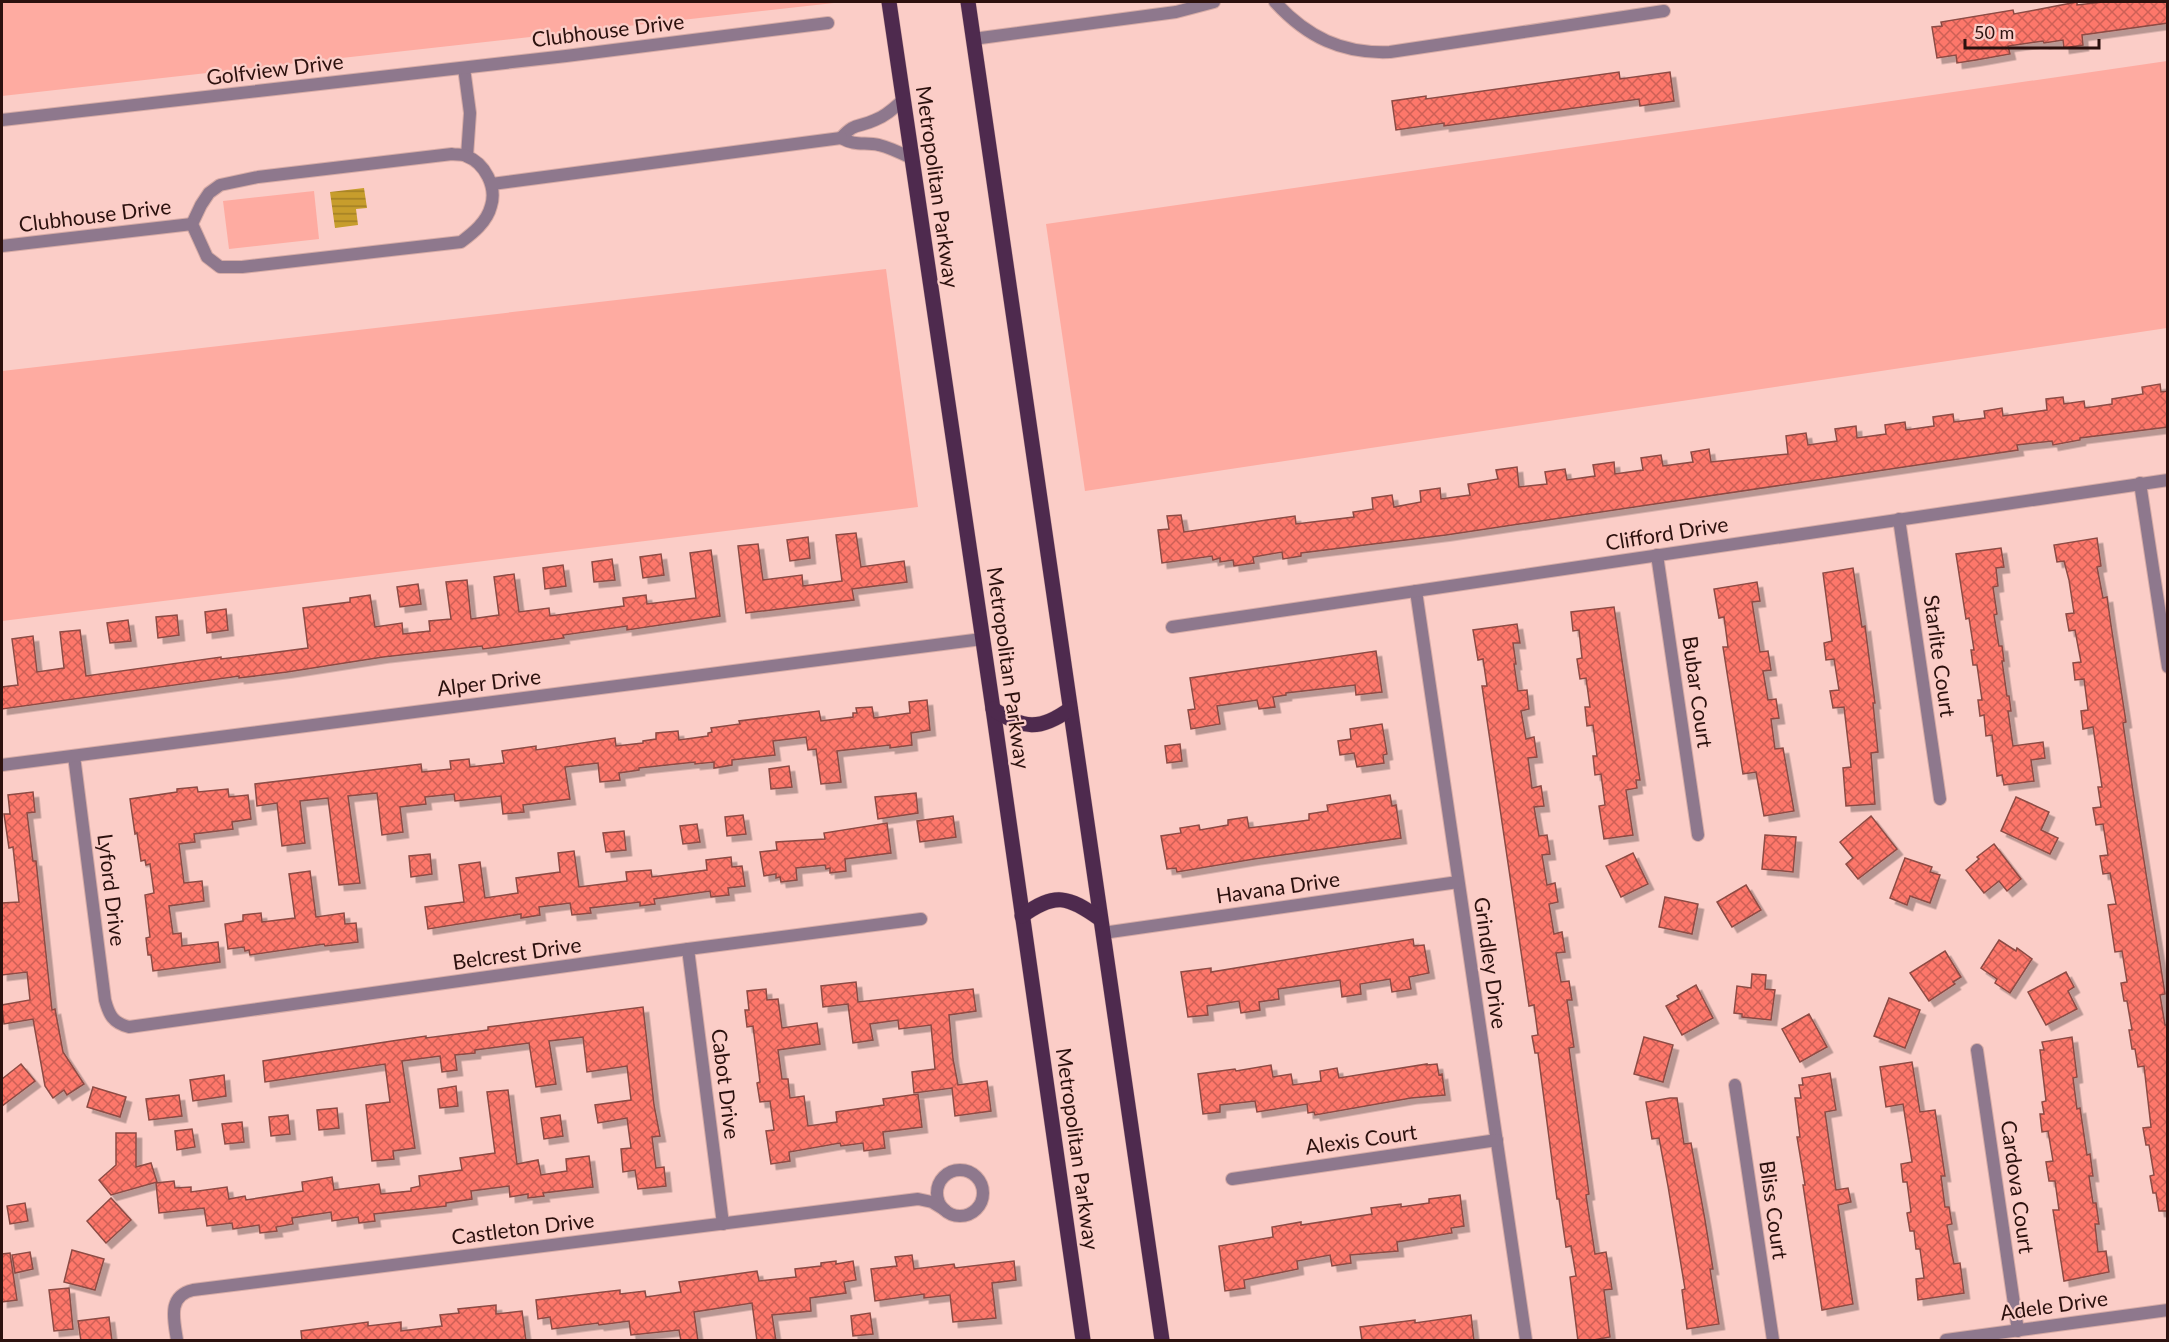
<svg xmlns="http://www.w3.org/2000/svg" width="2169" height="1342" viewBox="0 0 2169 1342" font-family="Lato,sans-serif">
<defs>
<pattern id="water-rules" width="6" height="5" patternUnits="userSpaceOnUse" patternTransform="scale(1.5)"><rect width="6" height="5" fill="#c79d2c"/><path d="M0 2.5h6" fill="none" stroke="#a27f24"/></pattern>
<pattern id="building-cross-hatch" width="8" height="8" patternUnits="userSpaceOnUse" patternTransform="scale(1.5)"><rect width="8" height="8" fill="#fd776b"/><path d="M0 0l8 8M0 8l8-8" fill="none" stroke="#cd6056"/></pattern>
<filter id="shadow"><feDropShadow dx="5.5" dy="5.5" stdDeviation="0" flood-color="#0004"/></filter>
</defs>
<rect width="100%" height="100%" fill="#fbcdc7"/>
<g fill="#feaba1">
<polygon points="2,2 843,2 2,96"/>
<polygon points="2167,61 2167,328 1085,491 1046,224"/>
<polygon points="314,191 319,239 229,249 223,201"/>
<polygon points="886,269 918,507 2,621 2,371"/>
</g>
<polygon fill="url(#water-rules)" points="364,188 367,208 356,209 358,225 335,228 330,192"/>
<g fill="url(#building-cross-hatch)" stroke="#8c4b44" stroke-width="1.5" filter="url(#shadow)">
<polygon points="2077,2 2077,5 2103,2 2168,2 2168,23 2082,35 2083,45 2064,48 2063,40 2044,43 2043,41 2008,46 2010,54 1976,60 1957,63 1956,55 1937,58 1932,27 1942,26 1941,22 2013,10 2014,14"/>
<polygon points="1619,72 1620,79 1670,72 1674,101 1640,106 1639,99 1444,126 1444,123 1396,130 1392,101 1426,96 1426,99"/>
<polygon points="2160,384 2161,392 2168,391 2168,427 2080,438 2080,440 2053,445 2052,441 2017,445 2018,450 1446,535 1301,553 1301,556 1283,559 1282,552 1253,557 1254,563 1234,566 1233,560 1220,562 1220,558 1213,560 1212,556 1162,563 1158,530 1169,529 1167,516 1181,515 1184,532 1295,516 1296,524 1354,517 1353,512 1373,509 1372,498 1392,495 1394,507 1421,502 1420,491 1440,488 1441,499 1470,495 1468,484 1498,479 1496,470 1517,467 1519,487 1547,484 1545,472 1565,469 1567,480 1595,476 1593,465 1614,462 1615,474 1643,470 1641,458 1661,455 1663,466 1693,462 1691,452 1709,449 1711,462 1788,454 1786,436 1806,433 1808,445 1837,441 1835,429 1856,426 1857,438 1886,434 1885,425 1905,422 1906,430 1934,426 1933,417 1953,414 1954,422 1985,418 1984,411 2002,408 2003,416 2047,410 2046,399 2063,397 2064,404 2084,401 2085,408 2112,404 2112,399 2143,394 2142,387"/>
<polygon points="856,533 861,567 904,561 907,582 852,589 854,600 746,613 738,546 758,544 763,580 802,575 803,586 842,581 836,535"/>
<polygon points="808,537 810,558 790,561 787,540"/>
<polygon points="2097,538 2101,566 2097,567 2103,598 2107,597 2111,625 2126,722 2123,723 2133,791 2165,994 2160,995 2165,1025 2168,1025 2168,1211 2159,1211 2156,1193 2153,1193 2150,1176 2154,1175 2149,1145 2146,1145 2143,1128 2151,1127 2144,1066 2138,1067 2135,1049 2132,1049 2129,1030 2132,1030 2127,1001 2124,1001 2121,983 2127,982 2122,951 2115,952 2108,905 2116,904 2110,873 2103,874 2100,856 2108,855 2103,824 2096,825 2093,808 2101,807 2098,787 2102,787 2093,727 2083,729 2081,711 2088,710 2084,679 2075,680 2073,663 2081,662 2075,630 2069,631 2066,614 2074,613 2069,580 2064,561 2057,562 2054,545"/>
<polygon points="2001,548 2004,567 1996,568 1998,586 1993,587 1997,614 1994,615 1999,646 2002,646 2004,661 2002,661 2007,696 2009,696 2011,711 2008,711 2013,746 2043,742 2045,758 2031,760 2034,781 2004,785 2002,775 1997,776 1992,735 1986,736 1984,715 1980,716 1978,700 1982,700 1977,665 1973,665 1971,650 1974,650 1969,618 1966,619 1956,554"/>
<polygon points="711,550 720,616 627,630 627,626 563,635 564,638 483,649 482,646 383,657 287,672 239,678 239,676 2,709 2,687 18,685 12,639 33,636 37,672 64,668 60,632 80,630 86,676 221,657 221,659 270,653 308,648 303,608 350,602 350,598 370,595 375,627 402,623 403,634 430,631 429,621 451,619 446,582 467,580 471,619 499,615 494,577 514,574 519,612 549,608 550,616 624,606 623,598 646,595 647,604 696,598 690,553"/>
<polygon points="661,554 664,575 643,578 640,557"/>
<polygon points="612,559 615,580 594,582 592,562"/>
<polygon points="563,565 566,586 545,589 543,568"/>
<polygon points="1853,568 1862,627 1865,626 1875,703 1873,703 1878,752 1871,753 1875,804 1846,806 1843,768 1851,767 1844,707 1833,708 1830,691 1839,690 1834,659 1826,660 1824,643 1832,641 1823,573"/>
<polygon points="1757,582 1760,601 1752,602 1760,652 1768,651 1771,670 1763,671 1768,700 1776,699 1779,718 1771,719 1775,749 1783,748 1794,811 1764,816 1756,772 1743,774 1723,647 1728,647 1724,617 1719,618 1714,589"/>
<polygon points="418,584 421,604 400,607 397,587"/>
<polygon points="1614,607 1640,780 1636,780 1637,788 1626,790 1633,835 1604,839 1599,806 1605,805 1601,774 1595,775 1593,756 1597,756 1593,725 1587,726 1585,707 1590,707 1586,678 1580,679 1577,659 1582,658 1579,630 1573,631 1571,612"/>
<polygon points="226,609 228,630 207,633 205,612"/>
<polygon points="177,615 179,635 158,638 156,617"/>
<polygon points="128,620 131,641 110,643 107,623"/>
<polygon points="1517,624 1520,643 1513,643 1516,664 1514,664 1518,691 1527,690 1529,709 1521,711 1526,739 1534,737 1537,757 1528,758 1532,788 1541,786 1544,806 1534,807 1539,836 1547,835 1550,854 1542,855 1547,885 1555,883 1558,902 1549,904 1554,934 1562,932 1565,952 1556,953 1561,982 1569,981 1572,1000 1567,1000 1574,1047 1569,1048 1589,1194 1586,1195 1595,1254 1606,1252 1612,1289 1604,1290 1610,1337 1588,1341 1578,1341 1570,1277 1576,1276 1571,1246 1566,1247 1559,1199 1557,1199 1538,1053 1535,1053 1532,1036 1538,1035 1534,1005 1529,1006 1482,686 1487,686 1483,659 1478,660 1473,630"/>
<polygon points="1376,651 1382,692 1356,695 1355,685 1286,693 1286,695 1273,697 1275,707 1259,709 1257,700 1217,706 1220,724 1191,729 1188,710 1195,709 1190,678"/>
<polygon points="927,700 930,730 911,733 912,745 890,748 890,745 837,751 841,782 821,784 816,749 808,750 806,737 773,741 775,755 732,760 732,765 714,768 714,762 695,764 695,762 639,768 639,770 619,773 620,780 600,782 598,763 565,767 570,799 523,805 524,812 503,814 501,796 455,801 454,794 425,797 426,804 400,807 403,832 382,835 377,793 348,796 360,883 339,885 328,798 300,801 305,843 282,846 277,803 257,806 255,784 421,764 422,772 451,769 450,761 469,759 470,767 504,763 502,751 536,746 536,750 615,738 616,746 643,743 643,741 656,739 656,733 678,731 679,740 708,736 708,733 712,732 711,728 740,724 739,721 819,711 821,721 853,717 853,713 857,713 856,708 872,707 874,718 910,713 909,702"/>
<polygon points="1382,724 1387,754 1383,755 1384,763 1357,767 1354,753 1340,755 1338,741 1351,739 1350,729"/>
<polygon points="1180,744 1182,761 1167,763 1165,746"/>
<polygon points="789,766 792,787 771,789 769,769"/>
<polygon points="197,787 198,792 228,789 229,797 248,795 251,819 232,822 233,829 194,834 195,842 179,844 184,883 202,881 204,901 169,906 173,934 181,933 182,946 218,942 220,962 153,971 151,955 148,955 146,938 150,937 145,895 154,893 150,864 146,865 145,860 141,861 137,833 135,834 130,799 177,792 177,789"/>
<polygon points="33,792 35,812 27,813 33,861 36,861 52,1010 55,1009 63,1052 84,1084 67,1095 64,1090 53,1098 45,1086 33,1019 4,1024 2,1008 2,1005 30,1000 27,972 2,975 2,903 19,902 13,847 9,848 4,814 10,814 8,795"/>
<polygon points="916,793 918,813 878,819 875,797"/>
<polygon points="1390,795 1392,806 1396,805 1401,838 1254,859 1177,872 1176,868 1167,869 1161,836 1181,833 1180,828 1199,825 1200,830 1228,825 1228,820 1247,817 1249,828 1309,820 1309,814 1328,811 1327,805"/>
<polygon points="2016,797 2049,812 2041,830 2058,838 2050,854 2001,831"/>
<polygon points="743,815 746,834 727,836 725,817"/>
<polygon points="953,816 956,837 920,842 917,821"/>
<polygon points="1871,816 1897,849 1858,879 1846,864 1853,858 1840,842"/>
<polygon points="887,823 891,853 845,859 846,871 830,873 830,868 826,869 825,865 796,868 797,880 781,882 780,877 776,878 776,874 764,876 760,852 777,850 776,842 825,839 824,833"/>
<polygon points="697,824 700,842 683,844 680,826"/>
<polygon points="624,831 626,850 606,852 603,833"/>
<polygon points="1765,835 1796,837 1793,872 1762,869"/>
<polygon points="1994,844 2021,879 2007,891 1999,881 1984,893 1966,870 1979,859 1977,857"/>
<polygon points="574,851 579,887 627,881 626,872 651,870 652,877 707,870 706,860 731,857 732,867 742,866 745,886 728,888 729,895 711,897 710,891 654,899 655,904 640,906 640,902 590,908 591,913 572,915 570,903 539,907 540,915 521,918 521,914 428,929 425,907 464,902 459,865 480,862 485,898 518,893 516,878 560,872 558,853"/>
<polygon points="1633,853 1648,884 1621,897 1606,866"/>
<polygon points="430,854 432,874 411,877 409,856"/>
<polygon points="1905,858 1932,867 1930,872 1940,875 1930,903 1910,896 1907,905 1890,898"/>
<polygon points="310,871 316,917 344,913 345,924 356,923 358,942 325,946 324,944 250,955 249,950 245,951 244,947 228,949 225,924 243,921 243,915 261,913 262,922 295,918 289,874"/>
<polygon points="1746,885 1761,910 1732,927 1717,902"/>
<polygon points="1665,897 1698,904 1692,934 1659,927"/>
<polygon points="1413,939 1414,946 1424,945 1429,973 1409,977 1411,989 1392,992 1390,979 1360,984 1361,994 1342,997 1340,980 1278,989 1279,999 1259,1002 1260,1010 1241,1013 1239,1001 1207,1006 1208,1015 1188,1017 1181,972 1211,968 1211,972"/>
<polygon points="1999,940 2016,951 2017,948 2032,959 2010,993 1995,983 1997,979 1981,968"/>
<polygon points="1945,951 1961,977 1953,982 1955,984 1929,1001 1910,973"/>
<polygon points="2066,972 2074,987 2068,991 2077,1009 2046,1025 2028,992"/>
<polygon points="1752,974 1766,975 1765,989 1775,990 1771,1020 1742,1017 1742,1014 1734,1013 1737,986 1751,988"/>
<polygon points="856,982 858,1002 973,989 976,1011 949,1015 953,1059 958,1085 987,1081 991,1111 955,1116 952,1088 914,1093 912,1072 935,1069 931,1025 899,1029 898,1020 870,1024 873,1040 853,1043 848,1004 823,1007 821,986"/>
<polygon points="1696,985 1713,1018 1682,1035 1666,1006 1679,999 1677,996"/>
<polygon points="766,989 767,1000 778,999 782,1028 817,1023 820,1044 778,1050 782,1079 788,1079 790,1098 804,1096 808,1126 837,1122 836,1112 884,1105 883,1099 918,1094 922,1127 883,1132 885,1148 864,1151 863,1143 841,1146 840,1143 789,1152 790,1161 771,1164 766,1131 774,1130 770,1101 760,1102 757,1083 760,1082 753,1026 747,1027 745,1010 749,1010 747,991"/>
<polygon points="1889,998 1920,1010 1905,1048 1874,1036"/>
<polygon points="643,1007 654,1105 660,1136 652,1137 656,1168 664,1167 666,1186 638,1189 635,1170 623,1172 621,1149 631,1148 627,1118 598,1123 595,1105 631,1100 627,1066 587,1072 583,1037 549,1041 556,1084 536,1087 529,1043 475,1050 475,1053 455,1055 457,1070 442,1072 440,1056 402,1061 415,1148 393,1151 394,1159 372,1161 366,1105 390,1102 385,1064 265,1082 263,1061 392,1041 426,1036 426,1038 488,1030 488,1027"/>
<polygon points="1809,1014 1827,1047 1800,1062 1782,1029"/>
<polygon points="1644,1037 1673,1045 1663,1082 1634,1074"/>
<polygon points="2072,1037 2077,1077 2073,1078 2077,1109 2080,1108 2087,1155 2090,1154 2093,1176 2089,1176 2093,1203 2096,1203 2099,1224 2095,1224 2098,1252 2106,1251 2109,1272 2064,1281 2053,1210 2059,1210 2055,1181 2049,1181 2046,1162 2053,1161 2048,1131 2042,1132 2040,1114 2044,1114 2042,1102 2046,1101 2040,1050 2044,1050 2042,1042"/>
<polygon points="1912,1062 1920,1112 1935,1110 1945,1176 1941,1176 1945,1207 1949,1207 1952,1224 1947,1225 1952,1254 1954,1264 1960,1263 1964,1293 1918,1300 1916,1279 1924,1278 1920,1249 1916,1249 1914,1231 1910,1231 1907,1213 1911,1212 1907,1182 1903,1182 1901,1164 1912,1162 1903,1104 1886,1107 1880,1067"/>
<polygon points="21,1064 35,1081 2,1106 2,1079"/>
<polygon points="1427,1064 1427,1065 1437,1064 1439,1075 1442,1074 1445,1095 1411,1098 1315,1115 1314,1112 1308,1113 1307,1104 1257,1112 1255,1101 1220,1105 1220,1112 1203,1114 1198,1074 1235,1069 1236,1071 1271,1065 1273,1077 1291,1074 1293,1085 1321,1081 1320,1071 1337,1068 1339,1078"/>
<polygon points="1830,1073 1836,1110 1825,1112 1836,1190 1848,1188 1851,1202 1838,1205 1853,1304 1822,1310 1803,1185 1805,1185 1797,1137 1800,1137 1795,1098 1801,1098 1799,1085 1803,1085 1802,1078"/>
<polygon points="224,1075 226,1096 193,1101 190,1080"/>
<polygon points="456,1086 458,1106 440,1108 438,1089"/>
<polygon points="93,1087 126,1097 120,1117 87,1107"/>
<polygon points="508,1090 517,1164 538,1160 541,1175 567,1171 566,1159 589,1156 593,1187 543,1193 544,1196 528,1198 528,1194 510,1197 509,1186 471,1191 472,1199 446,1203 446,1206 374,1214 375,1221 359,1223 358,1217 332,1221 331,1212 292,1218 293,1224 276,1227 277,1231 260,1233 259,1225 233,1229 232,1223 207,1226 204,1208 159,1213 156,1183 174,1181 175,1188 191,1187 191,1192 227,1187 229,1199 245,1196 246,1200 303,1191 302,1182 332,1177 334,1190 379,1184 381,1194 411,1191 411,1188 420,1186 419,1176 462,1170 460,1158 495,1153 487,1092"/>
<polygon points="179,1095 182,1116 149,1120 146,1099"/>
<polygon points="1670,1098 1677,1098 1684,1144 1691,1143 1705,1220 1713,1269 1710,1269 1719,1324 1687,1329 1682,1290 1685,1289 1668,1186 1659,1138 1652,1139 1646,1102"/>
<polygon points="337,1108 339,1128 319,1130 317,1110"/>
<polygon points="288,1115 290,1134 271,1136 269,1117"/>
<polygon points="560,1115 563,1136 544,1139 541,1118"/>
<polygon points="242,1122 244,1142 225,1144 222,1124"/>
<polygon points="192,1129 195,1147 177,1150 175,1131"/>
<polygon points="116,1133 136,1133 136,1167 151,1163 157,1182 111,1195 99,1180 116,1165"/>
<polygon points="1460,1195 1464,1226 1451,1228 1452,1233 1397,1242 1398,1251 1350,1255 1351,1263 1332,1266 1330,1255 1297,1261 1298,1269 1244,1280 1245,1288 1225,1291 1219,1246 1273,1237 1272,1227 1301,1222 1301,1225 1372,1214 1371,1208 1401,1204 1401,1207 1429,1203 1429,1199"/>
<polygon points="111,1198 131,1220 106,1243 87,1221"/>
<polygon points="25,1203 28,1221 10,1224 7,1206"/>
<polygon points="72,1250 104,1259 95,1290 64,1282"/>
<polygon points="30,1252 33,1269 15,1273 12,1255"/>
<polygon points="10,1253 17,1300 2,1302 2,1254"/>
<polygon points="912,1255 914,1269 954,1264 955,1268 1014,1261 1016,1280 992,1283 996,1318 953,1322 950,1295 924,1298 924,1294 875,1301 871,1269 897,1266 895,1257"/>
<polygon points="836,1261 836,1264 853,1261 856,1280 844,1282 846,1293 810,1298 811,1311 772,1315 776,1341 757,1341 752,1303 694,1312 698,1341 681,1341 679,1330 631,1335 629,1321 599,1325 598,1323 552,1329 550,1317 538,1319 536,1300 620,1290 620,1294 645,1291 646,1297 681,1292 679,1282 757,1271 759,1281 796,1277 795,1269 821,1266 821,1263"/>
<polygon points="69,1288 73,1329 54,1331 49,1290"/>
<polygon points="496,1305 496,1314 522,1311 526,1341 302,1341 301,1331 368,1322 368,1326 401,1322 401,1331 442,1326 440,1315 459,1313 458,1309"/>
<polygon points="870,1313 873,1334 853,1336 851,1316"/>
<polygon points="1471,1315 1474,1341 1362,1341 1360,1327 1415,1320 1415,1323"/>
<polygon points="109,1317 112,1341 81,1341 78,1321"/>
</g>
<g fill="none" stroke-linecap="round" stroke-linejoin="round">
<g stroke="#d6aba6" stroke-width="14">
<g id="street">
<path d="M1275,2C1307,37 1342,54 1390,52L1664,11"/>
<polyline points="973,39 1176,12 1214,2"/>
<polyline points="464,68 470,113 467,156"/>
<path d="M903,100C894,108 886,116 875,120C858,128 855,122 841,138C855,146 864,142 879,145C891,148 901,153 911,158"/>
<polyline points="2,120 566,56 828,23"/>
<path d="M452,154C456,155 462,154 466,156C485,163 497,187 491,206C487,222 473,233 461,242L242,267H220L207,257L192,224L201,205L209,193L220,185L258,177Z"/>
<polyline points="492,184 841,138"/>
<polyline points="2,246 192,224"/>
<polyline points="2140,483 2168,667"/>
<polyline points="1899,519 1940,799"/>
<polyline points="1657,555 1698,835"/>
<polyline points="1416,591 1526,1340"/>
<polyline points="1172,627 2168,480"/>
<path d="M74,756L105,1000C109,1015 113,1023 129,1027L688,949L921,919"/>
<polyline points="2,765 982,639"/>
<polyline points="1103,933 1458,882"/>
<polyline points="688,949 723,1224"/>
<polyline points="1977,1050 2018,1331"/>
<polyline points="1735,1085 1773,1340"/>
<circle cx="960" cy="1193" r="23"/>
<polyline points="1232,1179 1497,1140"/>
<path d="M177,1340C174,1320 167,1296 193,1290L918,1199L932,1202L945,1210"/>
<polyline points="1946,1340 2168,1310"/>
</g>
</g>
<g stroke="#d6aba6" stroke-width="16">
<g id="primary">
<polyline points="889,2 993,709 1083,1340"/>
<polyline points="968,2 1162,1340"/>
<path d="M993,709C1023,729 1040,731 1070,709"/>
<path d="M1022,916C1055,892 1068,896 1100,919"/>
</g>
</g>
<use href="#street" stroke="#8e788d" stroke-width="12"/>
<use href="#primary" stroke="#4e2a4e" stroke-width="15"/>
</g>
<g text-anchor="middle" stroke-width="4.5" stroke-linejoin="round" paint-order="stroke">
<g font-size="21" fill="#2c110e" stroke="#fbcdc7">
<text transform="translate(608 31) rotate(-7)" y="7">Clubhouse Drive</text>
<text transform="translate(275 70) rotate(-7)" y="7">Golfview Drive</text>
<text transform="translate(937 187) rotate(82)" y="7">Metropolitan Parkway</text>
<text transform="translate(95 216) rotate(-7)" y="7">Clubhouse Drive</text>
<text transform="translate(1667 534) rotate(-9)" y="7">Clifford Drive</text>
<text transform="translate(1939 656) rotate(82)" y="7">Starlite Court</text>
<text transform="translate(1008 668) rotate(82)" y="7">Metropolitan Parkway</text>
<text transform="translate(489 683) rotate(-7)" y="7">Alper Drive</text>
<text transform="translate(1697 692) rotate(82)" y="7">Bubar Court</text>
<text transform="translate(1278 888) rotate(-8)" y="7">Havana Drive</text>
<text transform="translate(111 890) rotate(83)" y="7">Lyford Drive</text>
<text transform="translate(517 954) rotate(-8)" y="7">Belcrest Drive</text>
<text transform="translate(1490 963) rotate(82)" y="7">Grindley Drive</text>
<text transform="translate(725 1084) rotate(83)" y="7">Cabot Drive</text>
<text transform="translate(1361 1140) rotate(-8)" y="7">Alexis Court</text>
<text transform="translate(1077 1149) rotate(82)" y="7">Metropolitan Parkway</text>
<text transform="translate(2017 1187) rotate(82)" y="7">Cardova Court</text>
<text transform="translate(1773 1210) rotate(82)" y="7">Bliss Court</text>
<text transform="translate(523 1229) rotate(-7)" y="7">Castleton Drive</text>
<text transform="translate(2054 1306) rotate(-8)" y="7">Adele Drive</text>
</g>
</g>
<rect width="2169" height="1342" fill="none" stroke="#2c110e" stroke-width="6"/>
<path d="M1965 39v9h134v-9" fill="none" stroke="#2c110e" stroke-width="3"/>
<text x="1974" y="39" font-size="18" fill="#2c110e" stroke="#fbcdc7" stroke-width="4.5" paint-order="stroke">50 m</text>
</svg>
